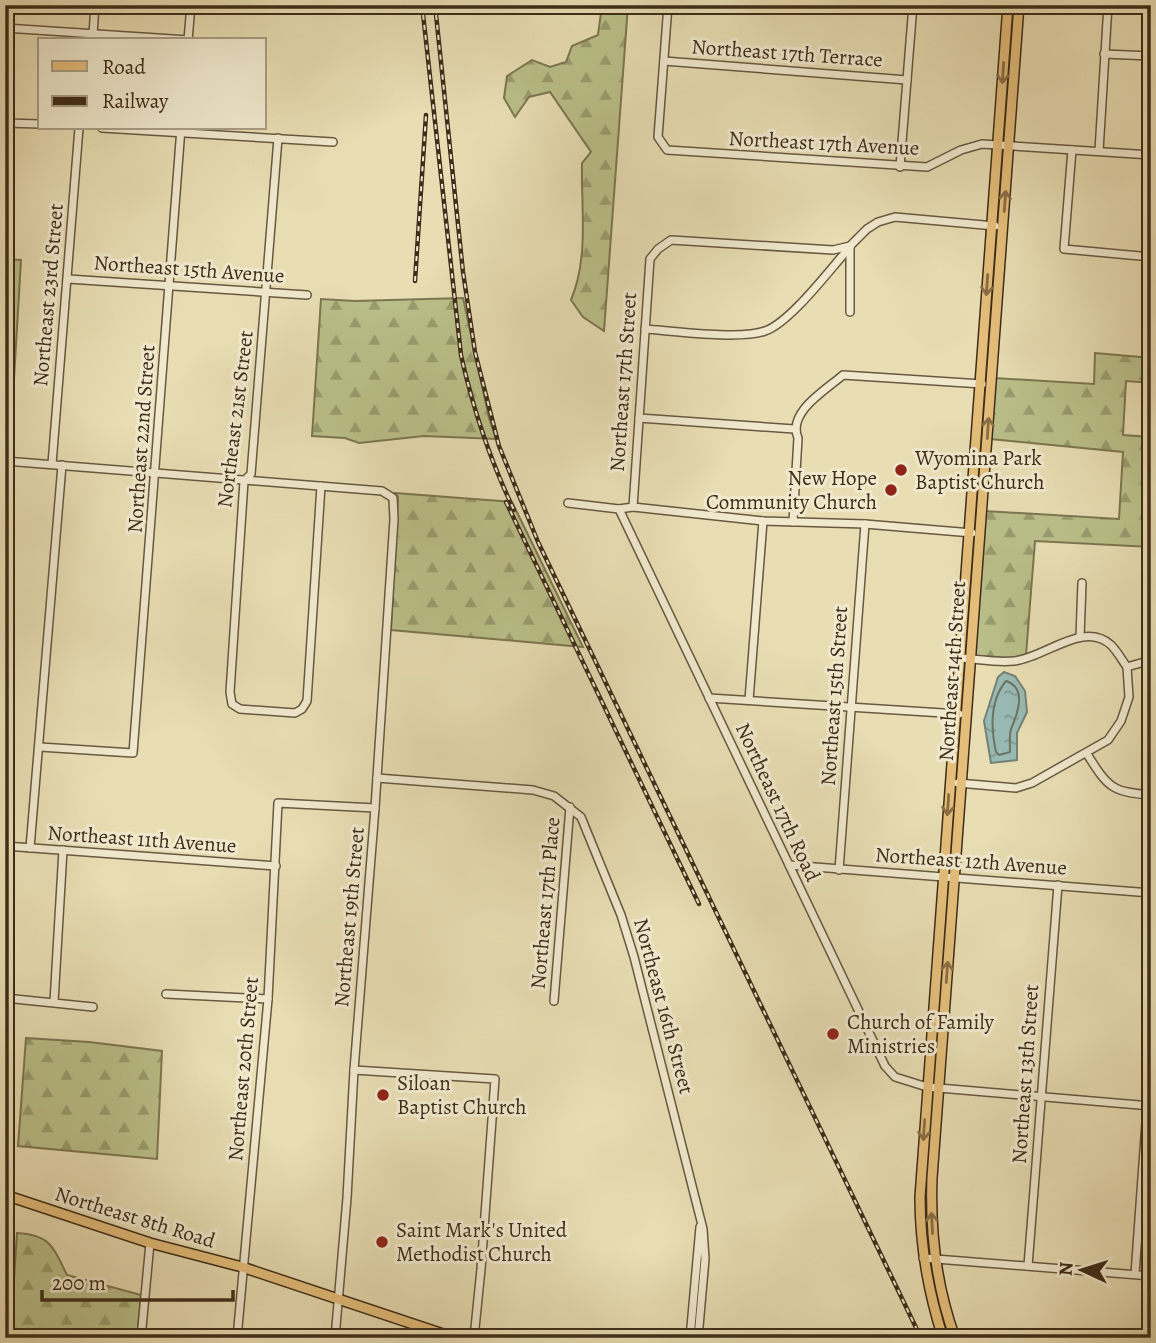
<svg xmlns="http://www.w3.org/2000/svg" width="1156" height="1343" viewBox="0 0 1156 1343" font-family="Alegreya,serif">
<defs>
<pattern id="forest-firs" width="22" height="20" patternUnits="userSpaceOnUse" patternTransform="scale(1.75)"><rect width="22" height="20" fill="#babf89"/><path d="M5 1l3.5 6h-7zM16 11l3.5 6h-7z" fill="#999c6f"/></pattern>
<pattern id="water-ripples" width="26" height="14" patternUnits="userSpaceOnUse" patternTransform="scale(1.75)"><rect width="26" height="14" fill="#99bab4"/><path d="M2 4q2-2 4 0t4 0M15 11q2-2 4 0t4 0" fill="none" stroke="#7e9892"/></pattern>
</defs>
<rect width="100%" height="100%" fill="#e8ddb3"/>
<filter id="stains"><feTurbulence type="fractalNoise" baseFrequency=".00286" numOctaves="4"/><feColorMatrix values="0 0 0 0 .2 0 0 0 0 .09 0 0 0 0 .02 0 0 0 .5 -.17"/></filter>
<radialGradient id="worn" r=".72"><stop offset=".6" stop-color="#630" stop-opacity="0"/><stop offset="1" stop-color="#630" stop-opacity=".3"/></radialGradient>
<g fill="url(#forest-firs)" stroke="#7c7651" stroke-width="2">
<path d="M602,5H628L604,331L583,317L571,300C589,257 581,209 582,163L591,152L550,92L529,97L515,117L504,98L507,76L532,60L550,67L566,62L572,46L598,35Z"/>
<polygon points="5,259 21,260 14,379 5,394"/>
<polygon points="463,298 489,418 496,439 424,436 359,443 345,438 312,436 321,299 355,301"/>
<polygon points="1095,353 1151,358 1151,383 1126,381 1123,435 1151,437 1151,547 1035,541 1026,655 1009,658 975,656 985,511 1119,519 1123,452 991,439 995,378 1094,384"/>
<polygon points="395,493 512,502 583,647 391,630 398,497"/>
<polygon points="26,1038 89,1042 162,1051 157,1159 18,1146"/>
<path d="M17,1233C51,1235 53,1247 67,1275L141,1295L137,1338H5V1279H14Z"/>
</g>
<polygon fill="url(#water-ripples)" stroke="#758276" stroke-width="2" points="1004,672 1015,676 1025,691 1027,712 1017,733 1017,760 991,763 984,721 998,677"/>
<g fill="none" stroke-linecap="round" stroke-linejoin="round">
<path stroke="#6c7466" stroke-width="2" d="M1006,681C1028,688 1017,715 1011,729C1009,736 1010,745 1010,752L999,755L996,752C991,729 990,700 1006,681Z"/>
<g stroke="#685940" stroke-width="10">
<g id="minor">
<polyline points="668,5 658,137 667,150 927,167 961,150 982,144 1151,155"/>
<polyline points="5,28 188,40"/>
<polyline points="93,34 95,5"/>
<polyline points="188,40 191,5"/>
<polyline points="1104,54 1151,56"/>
<polyline points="664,61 907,80"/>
<polyline points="5,123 40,124"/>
<polyline points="102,128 333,142"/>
<polyline points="278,138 251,474 244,481 230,692 232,704 240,709 295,713 302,709 307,701 321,486"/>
<polyline points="1072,150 1064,249 1151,257"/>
<polyline points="1099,151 1108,5"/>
<polyline points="900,167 913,5"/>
<polyline points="68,279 307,295"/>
<polyline points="850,312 850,247"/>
<path d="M645,329C673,331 741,340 765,331C790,323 831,268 850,247"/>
<polyline points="639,418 794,429"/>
<polyline points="5,461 382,491 393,498 394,519 375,808 354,1070 347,1198 335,1338"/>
<polyline points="52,464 79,128"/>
<polyline points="568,503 619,509 633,507 650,259 658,249 671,240 833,250 850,246 867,229 878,222 895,217 995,226"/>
<polyline points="633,507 763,521 865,524 972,533"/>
<polyline points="619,509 885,1066 895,1077 927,1087 1151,1106"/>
<path d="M793,522L798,438C787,412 826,390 843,375L982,384"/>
<polyline points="1080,637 1082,583"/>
<path d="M960,658C977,659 997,663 1014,661C1045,658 1083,620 1111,645C1117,651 1122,660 1127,667L1151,660"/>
<polyline points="709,698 959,714"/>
<polyline points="749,700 763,521"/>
<polyline points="40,747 133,753 181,128"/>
<path d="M1087,754C1108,787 1111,792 1151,795"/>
<polyline points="377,778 533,790 554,796 581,817 621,915 634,957 703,1229 705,1259 698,1338"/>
<polyline points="958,783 1016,788 1032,783 1108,740 1121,721 1129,697 1127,667"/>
<polyline points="5,846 276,866"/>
<polyline points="30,848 62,465"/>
<polyline points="789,865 1151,893"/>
<polyline points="839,870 865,524"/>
<polyline points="166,994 268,999"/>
<polyline points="5,998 93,1007"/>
<polyline points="554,1001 570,807"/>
<polyline points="54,1002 63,850"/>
<polyline points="354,1070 495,1079 481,1269 474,1338"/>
<polyline points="923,1258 1151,1276"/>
<polyline points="1028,1266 1058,885"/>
<polyline points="1135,1274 1151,1054"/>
<polyline points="141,1338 150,1243"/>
<polyline points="237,1338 268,999 278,803 375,808"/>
<polyline points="690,1338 700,1227"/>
</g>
</g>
<g stroke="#3e2d19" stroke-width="12">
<g id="major">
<polyline points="5,1195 150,1243 242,1267 455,1338"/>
<path d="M943,1338C928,1291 920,1246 920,1197L1008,5"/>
<path d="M955,1338C936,1286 930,1233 932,1178L1019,5"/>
</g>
</g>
<use href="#minor" stroke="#f0e9ce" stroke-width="7"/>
<use href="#major" stroke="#e4be7a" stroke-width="9"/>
<g stroke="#3e2d19" stroke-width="4.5">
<g id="rail">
<path d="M422,5L461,355C473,409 490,460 514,510"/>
<polyline points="435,5 463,272 475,352 499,446 538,542 921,1338"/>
<polyline points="415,281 426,115"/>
<polyline points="506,502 699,904"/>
</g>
</g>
<use href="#rail" stroke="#f0e9ce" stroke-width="2" stroke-dasharray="5" stroke-linecap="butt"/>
</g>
<defs><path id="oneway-shaft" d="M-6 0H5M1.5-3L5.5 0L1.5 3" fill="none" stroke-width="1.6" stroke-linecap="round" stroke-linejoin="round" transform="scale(1.75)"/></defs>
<g stroke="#896e45">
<use href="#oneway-shaft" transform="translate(1003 73) rotate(94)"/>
<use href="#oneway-shaft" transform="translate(1005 201) rotate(-86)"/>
<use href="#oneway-shaft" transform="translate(987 285) rotate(94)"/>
<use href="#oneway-shaft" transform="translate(988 428) rotate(-86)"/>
<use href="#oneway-shaft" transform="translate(948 805) rotate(94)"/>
<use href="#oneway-shaft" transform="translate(947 972) rotate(-86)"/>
<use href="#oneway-shaft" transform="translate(924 1130) rotate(94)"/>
<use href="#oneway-shaft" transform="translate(932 1223) rotate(-93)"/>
</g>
<g fill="#8f2418" stroke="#f0e9ce" stroke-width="2.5">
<circle cx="901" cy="470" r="7"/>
<circle cx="891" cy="490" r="7"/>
<circle cx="833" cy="1034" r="7"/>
<circle cx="383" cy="1095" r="7"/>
<circle cx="382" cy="1242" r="7"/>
</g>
<g text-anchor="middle" stroke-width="6" stroke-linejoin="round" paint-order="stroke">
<g font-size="21" fill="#3e2d19" stroke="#f0e9ce">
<text transform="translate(787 53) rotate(4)" y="7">Northeast 17th Terrace</text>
<text transform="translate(824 143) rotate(3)" y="7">Northeast 17th Avenue</text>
<text transform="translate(189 269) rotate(4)" y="7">Northeast 15th Avenue</text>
<text transform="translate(48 295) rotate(-85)" y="7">Northeast 23rd Street</text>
<text transform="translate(623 382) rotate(-86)" y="7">Northeast 17th Street</text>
<text transform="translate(235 419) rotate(-83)" y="7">Northeast 21st Street</text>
<text transform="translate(141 439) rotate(-86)" y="7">Northeast 22nd Street</text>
<text transform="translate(952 671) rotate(-86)" y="7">Northeast 14th Street</text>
<text transform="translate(834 696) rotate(-86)" y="7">Northeast 15th Street</text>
<text transform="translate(778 802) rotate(65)" y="7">Northeast 17th Road</text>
<text transform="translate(142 839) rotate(4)" y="7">Northeast 11th Avenue</text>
<text transform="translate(971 861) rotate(4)" y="7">Northeast 12th Avenue</text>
<text transform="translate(545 903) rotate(-85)" y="7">Northeast 17th Place</text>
<text transform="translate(349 917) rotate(-85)" y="7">Northeast 19th Street</text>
<text transform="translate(664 1006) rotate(75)" y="7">Northeast 16th Street</text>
<text transform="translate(243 1069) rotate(-85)" y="7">Northeast 20th Street</text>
<text transform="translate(1025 1074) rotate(-86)" y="7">Northeast 13th Street</text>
<text transform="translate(135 1217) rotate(17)" y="7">Northeast 8th Road</text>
</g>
<g font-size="21" fill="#3e2d19" stroke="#f0e9ce" text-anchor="start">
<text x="915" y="465">Wyomina Park<tspan x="915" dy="24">Baptist Church</tspan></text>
<text x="877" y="485" text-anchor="end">New Hope<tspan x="877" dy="24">Community Church</tspan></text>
<text x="847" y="1029">Church of Family<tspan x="847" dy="24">Ministries</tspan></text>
<text x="397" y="1090">Siloan<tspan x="397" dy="24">Baptist Church</tspan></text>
<text x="396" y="1237">Saint Mark's United<tspan x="396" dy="24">Methodist Church</tspan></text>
</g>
</g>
<rect width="1156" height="1343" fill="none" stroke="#e8ddb3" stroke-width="28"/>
<rect x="7" y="7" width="1142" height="1329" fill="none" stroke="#3e2d19" stroke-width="3.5"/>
<rect x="14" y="14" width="1128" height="1315" fill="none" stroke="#3e2d19" stroke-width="2"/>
<rect x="38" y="38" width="228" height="91" fill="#f0e9ce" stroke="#a99e86" stroke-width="2"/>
<rect x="52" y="61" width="35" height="10" fill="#e4be7a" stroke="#a99e86" stroke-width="2"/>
<text x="102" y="74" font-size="21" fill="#3e2d19">Road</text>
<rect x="52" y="96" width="35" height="10" fill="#3e2d19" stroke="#a99e86" stroke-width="2"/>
<text x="102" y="108" font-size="21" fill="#3e2d19">Railway</text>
<g transform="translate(1082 1270) rotate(274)" stroke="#f0e9ce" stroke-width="5" paint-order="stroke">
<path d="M0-5L12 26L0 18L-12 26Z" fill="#3e2d19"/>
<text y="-10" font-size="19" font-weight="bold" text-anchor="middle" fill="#3e2d19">N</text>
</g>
<path d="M42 1290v10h191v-10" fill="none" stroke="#3e2d19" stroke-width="3.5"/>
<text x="52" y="1290" font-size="21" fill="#3e2d19" stroke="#f0e9ce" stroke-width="5" paint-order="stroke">200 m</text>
<rect width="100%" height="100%" filter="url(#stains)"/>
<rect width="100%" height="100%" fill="url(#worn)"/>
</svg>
